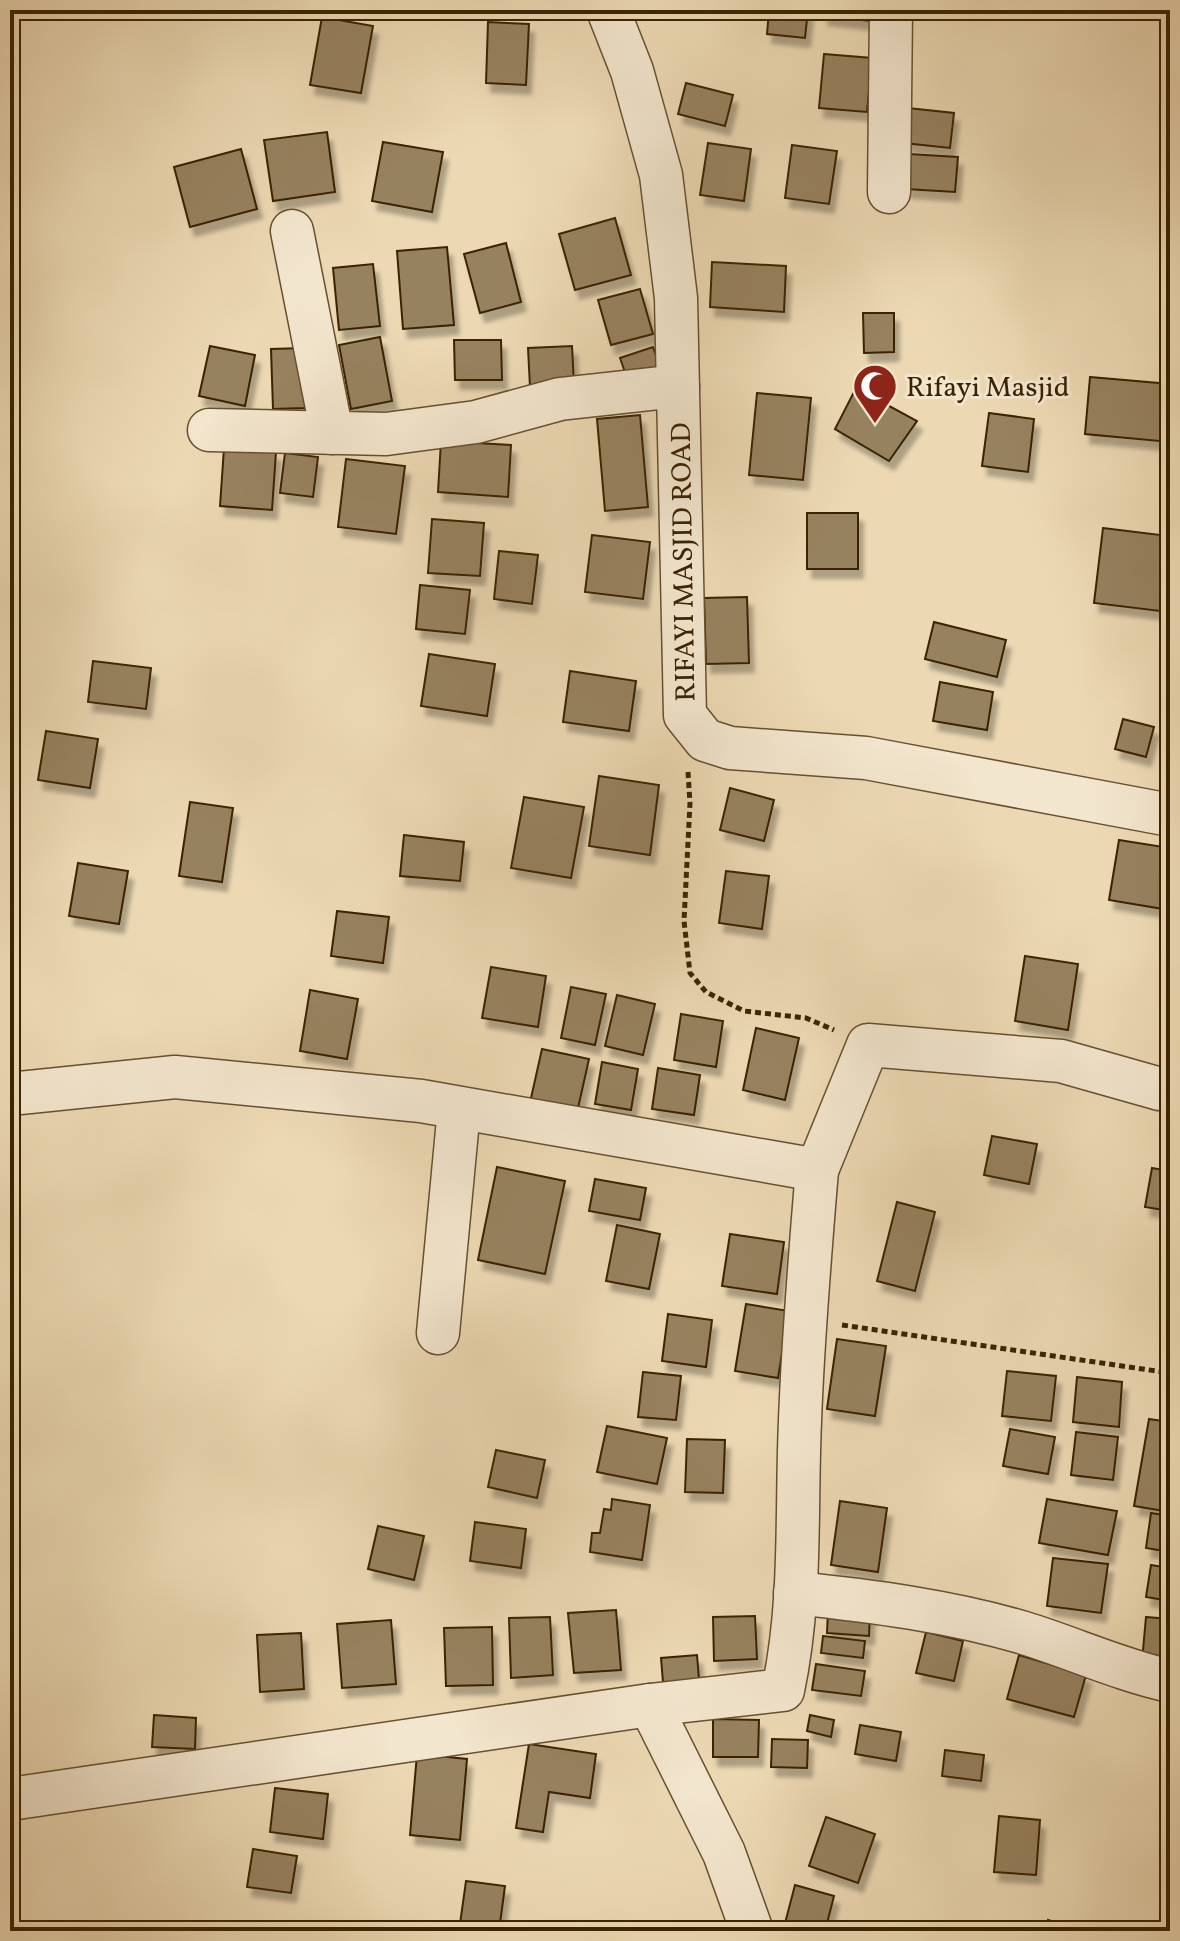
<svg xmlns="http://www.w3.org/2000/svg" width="1180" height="1941" viewBox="0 0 1180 1941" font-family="Vollkorn,serif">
<defs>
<filter id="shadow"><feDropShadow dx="5" dy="9" stdDeviation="2" flood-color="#0004"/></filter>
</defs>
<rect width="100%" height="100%" fill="#ecd9b3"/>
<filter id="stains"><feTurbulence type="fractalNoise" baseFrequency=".0025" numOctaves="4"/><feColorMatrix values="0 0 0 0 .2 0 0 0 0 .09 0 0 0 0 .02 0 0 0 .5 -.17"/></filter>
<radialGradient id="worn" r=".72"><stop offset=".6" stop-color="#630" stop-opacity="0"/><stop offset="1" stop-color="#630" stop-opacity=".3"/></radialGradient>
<g fill="#97825f" stroke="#3a2303" stroke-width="2" filter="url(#shadow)">
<polygon points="769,10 808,10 805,38 767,34"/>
<polygon points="823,10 882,10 880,22 823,16"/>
<polygon points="322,17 373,26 361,93 310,85"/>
<polygon points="488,22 529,24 526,85 486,83"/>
<polygon points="824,54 872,58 867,112 819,108"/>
<polygon points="686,83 733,95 725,126 678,114"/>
<polygon points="908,108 954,113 950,148 904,143"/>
<polygon points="327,132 335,192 273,201 264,140"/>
<polygon points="383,142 443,152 432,212 372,201"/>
<polygon points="708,143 751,149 744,201 700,195"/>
<polygon points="792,145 837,151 829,204 785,198"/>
<polygon points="241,149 257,209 190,227 174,167"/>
<polygon points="909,154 958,157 955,192 906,189"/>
<polygon points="615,218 631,275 575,290 559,234"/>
<polygon points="506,243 521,302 480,313 464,254"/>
<polygon points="447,247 454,325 403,329 397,251"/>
<polygon points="712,262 786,266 784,312 710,307"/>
<polygon points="373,264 380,326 339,330 333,268"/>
<polygon points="640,289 653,334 611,345 598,300"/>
<polygon points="863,313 894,313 894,352 864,353"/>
<polygon points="380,337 392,401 351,409 339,345"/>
<polygon points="454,340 501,340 502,380 455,380"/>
<polygon points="210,346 255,355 245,406 199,396"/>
<polygon points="572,346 574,385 530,387 528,348"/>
<polygon points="653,347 660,367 627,378 620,358"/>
<polygon points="304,348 305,408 273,409 271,349"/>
<polygon points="1090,377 1170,384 1170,442 1085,434"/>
<polygon points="856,388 917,421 889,461 835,429"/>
<polygon points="757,393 811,398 803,480 749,475"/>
<polygon points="989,413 1034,419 1028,472 982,466"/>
<polygon points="640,415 648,507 605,511 597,419"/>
<polygon points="441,441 511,445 508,497 438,492"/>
<polygon points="224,448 276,452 272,510 220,506"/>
<polygon points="285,453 318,457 313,497 280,493"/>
<polygon points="346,459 405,466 396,534 338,527"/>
<rect x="807" y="513" width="51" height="56"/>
<polygon points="432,519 484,523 480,576 428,573"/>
<polygon points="1103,528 1169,536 1160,611 1094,603"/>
<polygon points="592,535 650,542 643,599 585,592"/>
<polygon points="499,551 538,555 532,604 494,599"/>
<polygon points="420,585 470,590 465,634 416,629"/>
<polygon points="747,597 749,663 706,664 704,598"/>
<polygon points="934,622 1006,640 997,677 925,659"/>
<polygon points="429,654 495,664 487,716 421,706"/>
<polygon points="93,661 151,668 146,709 88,702"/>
<polygon points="570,671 636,681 629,731 563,722"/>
<polygon points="940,682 993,692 987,730 933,721"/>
<polygon points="1123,719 1154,727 1146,757 1115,749"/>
<polygon points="46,731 98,739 90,788 38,780"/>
<polygon points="599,776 659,785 650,855 589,846"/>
<polygon points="730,788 774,800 764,841 720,830"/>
<polygon points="524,797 584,807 571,878 511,868"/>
<polygon points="190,802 233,808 222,882 179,876"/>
<polygon points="404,835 464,842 460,881 400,876"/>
<polygon points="1119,840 1170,848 1169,910 1109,900"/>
<polygon points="78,863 128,871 119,924 69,916"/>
<polygon points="726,871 769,876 762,929 719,923"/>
<polygon points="337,911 389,917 383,963 331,956"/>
<polygon points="1025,956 1078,964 1068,1030 1015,1021"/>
<polygon points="491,967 546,976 538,1027 482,1018"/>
<polygon points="571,987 606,994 595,1045 561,1038"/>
<polygon points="310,990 358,999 347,1059 300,1051"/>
<polygon points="617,995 655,1004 643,1055 605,1046"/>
<polygon points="681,1014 723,1021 716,1067 674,1060"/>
<polygon points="756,1028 799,1038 785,1100 743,1090"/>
<polygon points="542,1049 589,1059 576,1117 529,1107"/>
<polygon points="602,1062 638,1069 631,1110 595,1104"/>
<polygon points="658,1068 700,1075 694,1115 652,1109"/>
<polygon points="992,1136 1037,1144 1029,1184 984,1175"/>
<polygon points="497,1167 565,1181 545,1274 478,1260"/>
<polygon points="1152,1168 1170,1171 1170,1211 1145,1207"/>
<polygon points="595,1179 646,1188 640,1220 589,1211"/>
<polygon points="897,1202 935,1212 915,1291 877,1281"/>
<polygon points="617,1225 660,1234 649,1289 606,1281"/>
<polygon points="730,1234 784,1242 777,1294 722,1286"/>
<polygon points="746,1304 789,1311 778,1378 735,1371"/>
<polygon points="668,1314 712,1320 706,1367 662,1361"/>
<polygon points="837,1339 886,1346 875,1416 827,1409"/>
<polygon points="1007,1371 1056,1376 1051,1421 1002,1416"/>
<polygon points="643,1372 681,1376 676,1420 638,1417"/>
<polygon points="1077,1377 1122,1382 1119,1427 1073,1422"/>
<polygon points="1149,1419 1170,1422 1170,1512 1134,1506"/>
<polygon points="607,1426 667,1438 657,1484 597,1472"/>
<polygon points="1010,1429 1055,1437 1048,1474 1003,1466"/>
<polygon points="1076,1432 1118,1437 1113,1480 1071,1475"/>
<polygon points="687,1439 725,1440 723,1493 685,1492"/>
<polygon points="496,1450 545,1460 537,1498 488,1487"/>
<polygon points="612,1499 650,1505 642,1560 590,1552 592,1533 600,1533 604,1509 611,1510"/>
<polygon points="1047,1499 1117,1511 1108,1555 1039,1543"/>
<polygon points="840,1501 887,1508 878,1572 831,1565"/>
<polygon points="1151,1513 1170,1516 1170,1552 1146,1548"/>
<polygon points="475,1522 526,1529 521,1568 470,1561"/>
<polygon points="378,1526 424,1536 414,1580 368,1569"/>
<polygon points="1053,1558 1108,1564 1101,1613 1047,1606"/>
<polygon points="1151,1565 1170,1568 1170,1601 1146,1597"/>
<polygon points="616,1610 621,1670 574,1673 568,1613"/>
<polygon points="828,1610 870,1613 869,1636 827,1633"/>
<polygon points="755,1616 757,1659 714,1661 713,1617"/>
<polygon points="550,1617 553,1675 511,1678 509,1618"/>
<polygon points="1146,1617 1170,1619 1170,1662 1142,1661"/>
<polygon points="391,1620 396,1684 342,1688 337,1624"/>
<polygon points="492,1627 493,1685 446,1686 444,1628"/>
<polygon points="926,1632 963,1641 954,1681 916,1673"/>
<polygon points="301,1633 304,1689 260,1692 257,1635"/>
<polygon points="823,1636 865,1641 863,1658 821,1653"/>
<polygon points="697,1655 700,1691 664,1694 661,1658"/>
<polygon points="1019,1655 1086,1675 1074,1717 1007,1699"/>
<polygon points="816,1664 865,1671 861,1696 812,1690"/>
<polygon points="154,1715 196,1718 195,1749 152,1747"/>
<polygon points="810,1715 834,1720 831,1737 807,1731"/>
<polygon points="713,1719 759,1720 758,1757 713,1757"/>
<polygon points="860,1725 901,1732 896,1761 855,1754"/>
<polygon points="772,1739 808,1740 807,1768 771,1767"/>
<polygon points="529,1744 596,1754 590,1798 549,1792 543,1832 516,1828"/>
<polygon points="945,1750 984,1755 981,1781 942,1776"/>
<polygon points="417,1754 467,1759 460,1840 410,1835"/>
<polygon points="275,1788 328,1794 323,1839 270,1832"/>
<polygon points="999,1816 1040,1820 1036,1875 994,1872"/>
<polygon points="826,1817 875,1834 858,1883 809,1866"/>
<polygon points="253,1849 297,1856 291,1893 247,1887"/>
<polygon points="466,1881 505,1886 499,1931 459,1931"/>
<polygon points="795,1885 834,1896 825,1931 783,1931"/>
<polygon points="1048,1920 1088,1931 1045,1931"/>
</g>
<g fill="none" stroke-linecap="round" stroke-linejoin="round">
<g stroke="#66502f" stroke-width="45">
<g id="minor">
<polyline points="608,10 632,71 661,175 676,298 685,715 705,740 730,748 866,758 1170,815"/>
<polyline points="889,192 891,10"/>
<polyline points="292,231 332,433"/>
<polyline points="209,430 386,434 476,422 560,399 678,386"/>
<polyline points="10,1094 175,1077 421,1101 817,1170 868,1045 1061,1061 1160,1089 1170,1089"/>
<polyline points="438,1333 459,1109"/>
<path d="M795,1593C872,1601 950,1611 1024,1633C1073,1648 1120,1670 1170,1681"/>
<path d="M650,1705L783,1690C802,1601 796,1511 800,1421C803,1337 810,1254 817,1170"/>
<polyline points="10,1799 650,1705 724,1853 752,1931"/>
</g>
</g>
<g stroke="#3a2303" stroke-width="5" stroke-dasharray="6 4" stroke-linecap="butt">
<polyline points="688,772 690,803 684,921 690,973 706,992 744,1011 806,1018 834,1030"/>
<polyline points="842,1325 1170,1373"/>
</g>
<use href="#minor" stroke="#f3e6ce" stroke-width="42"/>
</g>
<defs>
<g id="mosque-pin" transform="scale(2.3)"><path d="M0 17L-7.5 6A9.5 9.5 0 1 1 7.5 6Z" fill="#8f2418" stroke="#f3e6ce"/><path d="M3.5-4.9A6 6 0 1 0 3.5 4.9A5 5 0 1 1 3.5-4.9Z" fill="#fff"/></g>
</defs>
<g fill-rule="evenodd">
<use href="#mosque-pin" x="875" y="386"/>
</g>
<g text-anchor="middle" stroke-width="6" stroke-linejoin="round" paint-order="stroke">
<g font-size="28" fill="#3a2303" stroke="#f3e6ce" text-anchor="start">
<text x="906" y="396">Rifayi Masjid</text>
</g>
<g font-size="28" fill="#3a2303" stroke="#f3e6ce">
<text transform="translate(682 562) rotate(-91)" y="10">RIFAYI MASJID ROAD</text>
</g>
</g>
<rect width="1180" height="1941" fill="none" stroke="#ecd9b3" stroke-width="40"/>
<rect x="12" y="12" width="1156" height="1917" fill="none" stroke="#3a2303" stroke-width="4"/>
<rect x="20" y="20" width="1140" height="1901" fill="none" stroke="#3a2303" stroke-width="2"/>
<rect width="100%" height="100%" filter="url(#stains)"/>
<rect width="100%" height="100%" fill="url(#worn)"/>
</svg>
